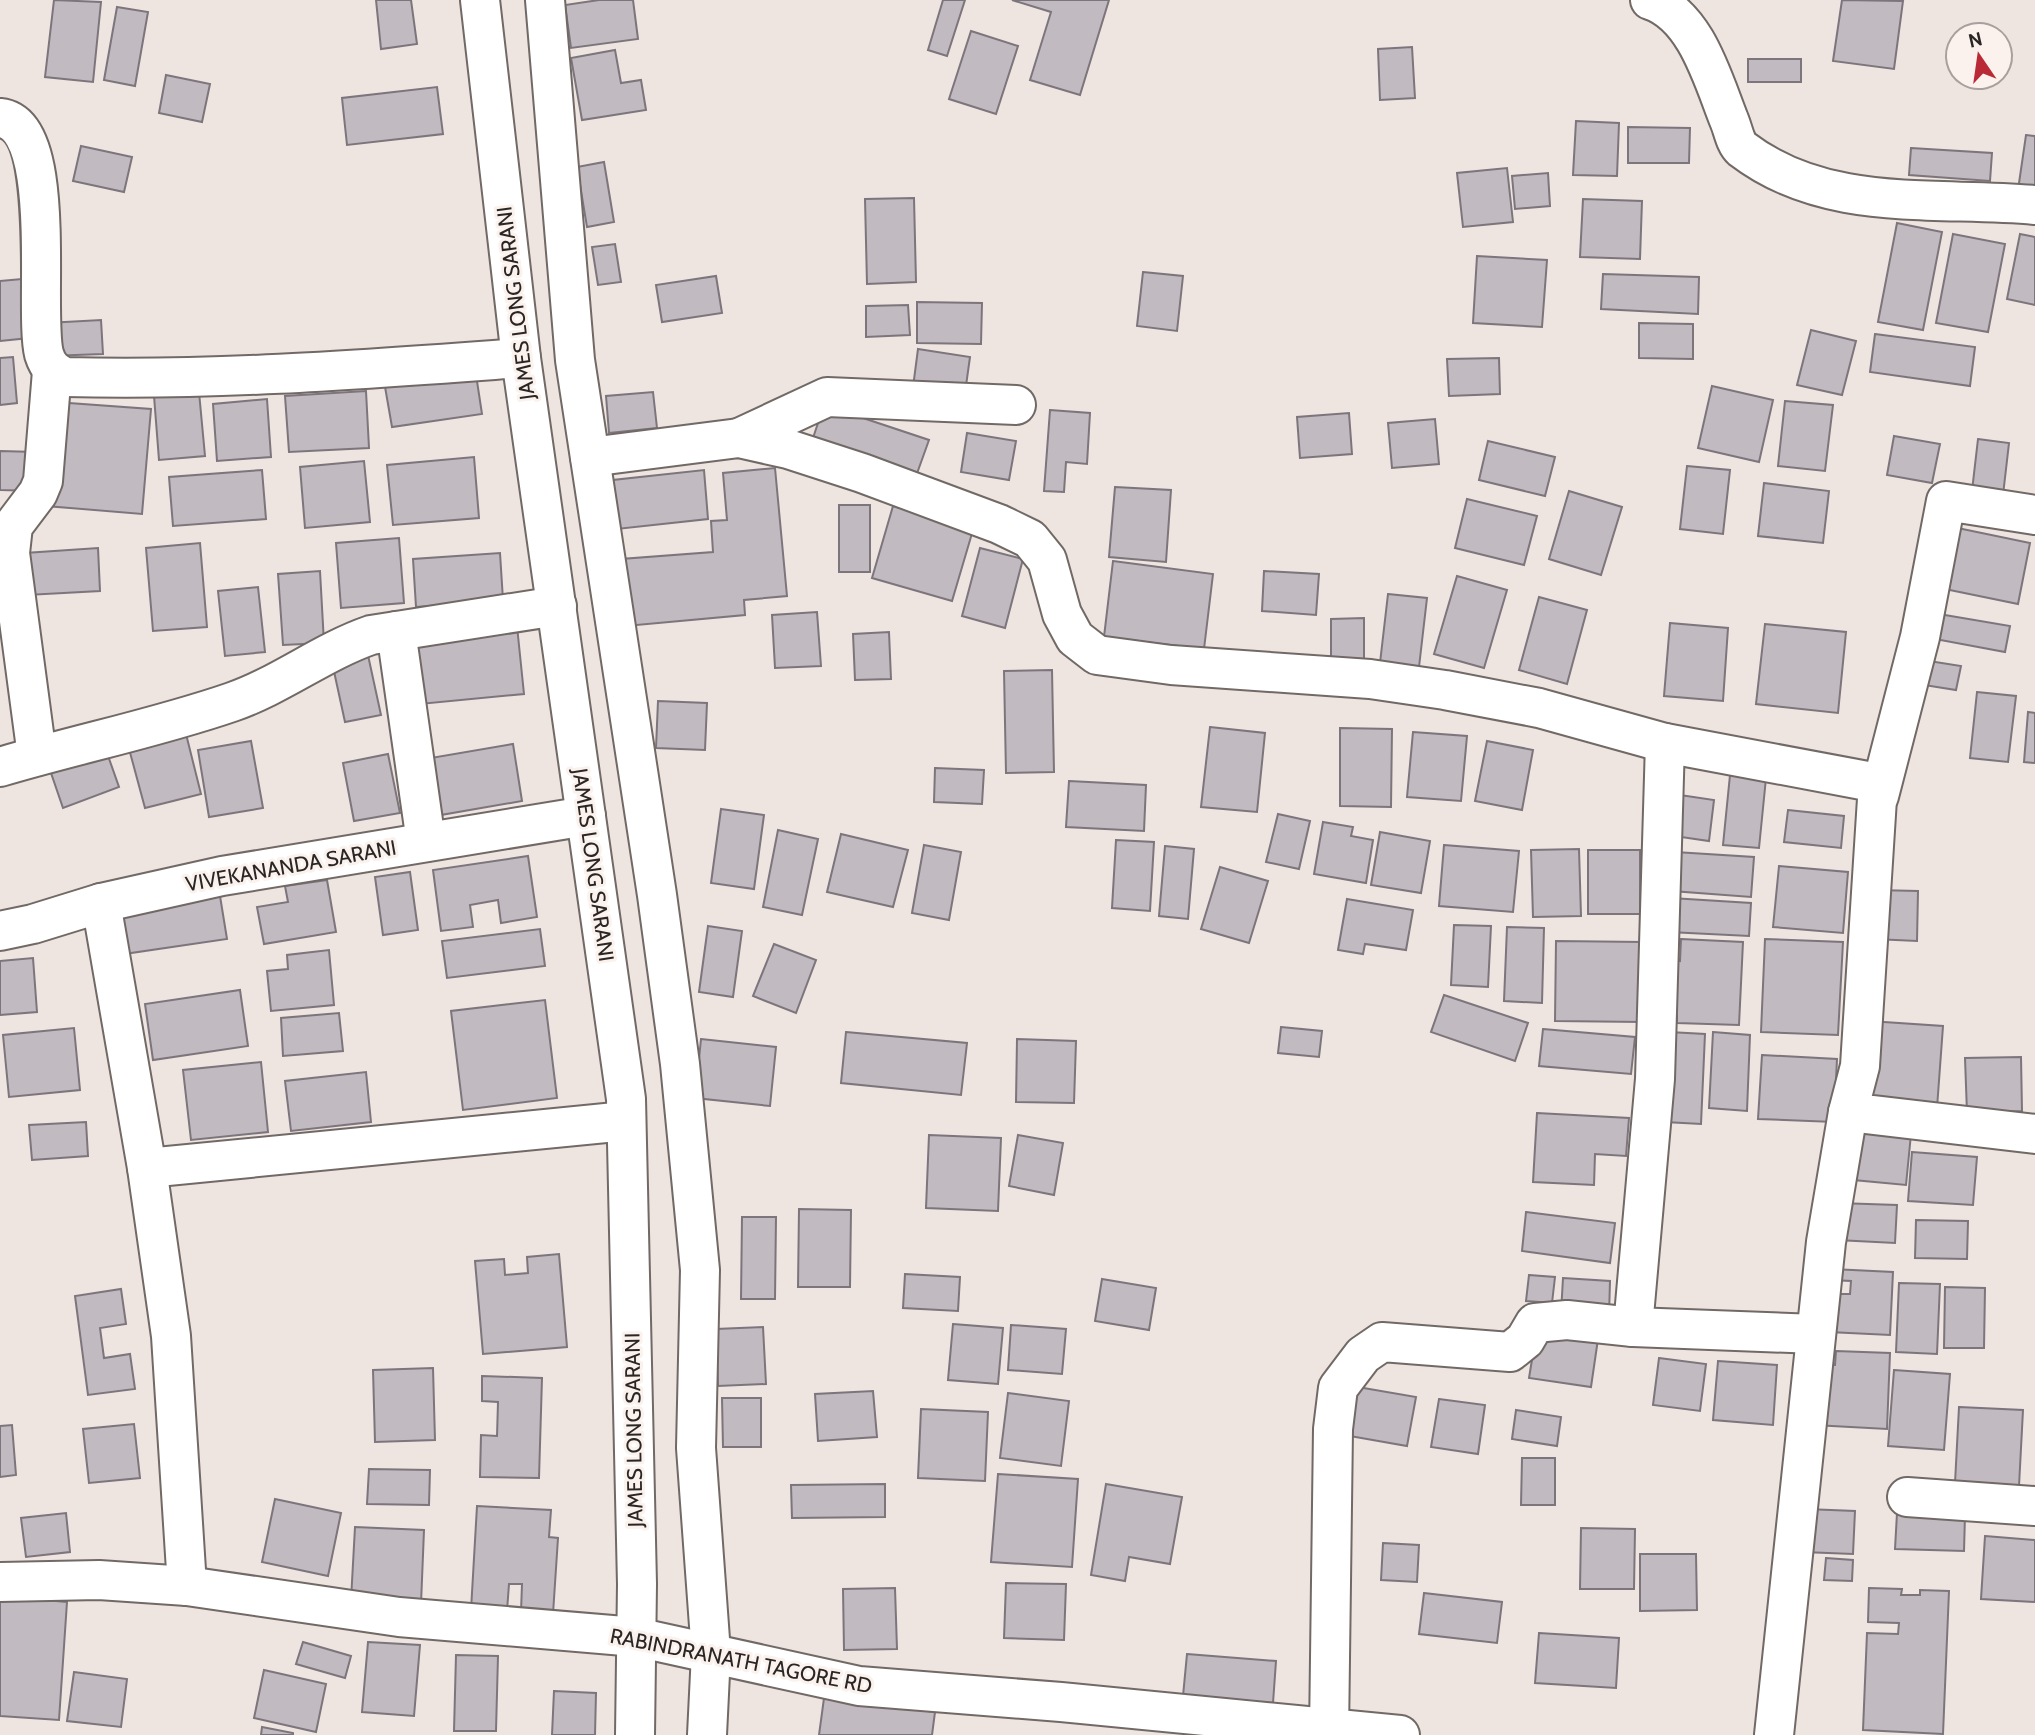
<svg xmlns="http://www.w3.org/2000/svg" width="2035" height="1735" viewBox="0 0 2035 1735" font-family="Cabin,sans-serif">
<rect width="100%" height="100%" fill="#eee4e0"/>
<g fill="#c1bac1" stroke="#7c757c" stroke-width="2">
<polygon points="54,0 101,2 93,82 45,77"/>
<polygon points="376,0 411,0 417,44 381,49"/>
<polygon points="599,0 633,0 638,39 571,48 565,5"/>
<polygon points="943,0 965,0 947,56 928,50"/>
<polygon points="1012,0 1109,0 1080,95 1030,80 1051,12"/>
<polygon points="1842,0 1903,1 1894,69 1833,61"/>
<polygon points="117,7 148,12 135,86 104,80"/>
<polygon points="971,31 1018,46 996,114 949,99"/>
<polygon points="1412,47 1415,98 1380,100 1378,49"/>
<polygon points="615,50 621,83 641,80 646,110 582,120 571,58"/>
<rect x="1748" y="59" width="53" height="23"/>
<polygon points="166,75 210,84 202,122 159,113"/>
<polygon points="437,87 443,134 347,145 342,98"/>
<polygon points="1576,121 1619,123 1617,176 1573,175"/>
<polygon points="1628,127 1690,128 1689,163 1628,163"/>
<polygon points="2026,135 2035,136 2035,192 2018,190"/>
<polygon points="81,146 132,157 124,192 73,181"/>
<polygon points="1911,148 1992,153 1990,181 1909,175"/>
<polygon points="604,162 614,222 587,227 577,167"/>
<polygon points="1507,168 1513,222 1463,227 1457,173"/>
<polygon points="1548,173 1550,206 1515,209 1512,176"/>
<polygon points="914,198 916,282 867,284 865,199"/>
<polygon points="1583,199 1642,201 1640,259 1580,257"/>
<polygon points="1897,223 1942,232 1923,330 1878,322"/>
<polygon points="1953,234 2005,244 1988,332 1936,323"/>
<polygon points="2020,234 2035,237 2035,305 2007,299"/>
<polygon points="615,244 621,282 598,285 592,247"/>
<polygon points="1477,256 1547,260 1542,327 1473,323"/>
<polygon points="1143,272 1183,276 1177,331 1137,326"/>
<polygon points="1603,274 1699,277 1698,314 1601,309"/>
<polygon points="716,276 722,313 662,322 656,285"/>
<polygon points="33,278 39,337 0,341 0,281"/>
<polygon points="917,302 982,303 981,344 917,343"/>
<polygon points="908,305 910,335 866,337 866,306"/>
<polygon points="101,320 103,354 48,356 47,323"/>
<polygon points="1639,323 1693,324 1693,359 1639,358"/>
<polygon points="1811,330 1856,341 1842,395 1797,385"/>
<polygon points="1875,334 1975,347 1970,386 1870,372"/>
<polygon points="918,349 970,357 965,393 913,387"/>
<polygon points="13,357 17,403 0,405 0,358"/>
<polygon points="1499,358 1500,394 1449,396 1447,359"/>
<polygon points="475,368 482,414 392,427 384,381"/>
<polygon points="1712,386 1773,400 1759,462 1698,448"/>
<polygon points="366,391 369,448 289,452 285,396"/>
<polygon points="199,392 205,456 159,460 154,396"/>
<polygon points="653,392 657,428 609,433 606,396"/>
<polygon points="267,399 271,457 217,461 213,404"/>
<polygon points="1785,401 1833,405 1825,471 1778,466"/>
<polygon points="55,402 151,409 142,514 46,506"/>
<polygon points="824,405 929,440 915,479 811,444"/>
<polygon points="1050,410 1090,413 1087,464 1066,462 1064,492 1044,491"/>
<polygon points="1349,413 1352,454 1300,458 1297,417"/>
<polygon points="1435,419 1439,464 1392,468 1388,423"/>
<polygon points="967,433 1016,441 1009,480 961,472"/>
<polygon points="1894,436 1940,444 1932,483 1887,475"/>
<polygon points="1978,439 2009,443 2003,495 1972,491"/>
<polygon points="1488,441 1555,457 1545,496 1479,480"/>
<polygon points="0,451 36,452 35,491 0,490"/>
<polygon points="474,457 479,518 393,525 387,465"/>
<polygon points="364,461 370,522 305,528 300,467"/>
<polygon points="1687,466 1730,470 1723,534 1680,529"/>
<polygon points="775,468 787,596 744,600 745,615 626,626 621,559 713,552 711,521 727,520 723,473"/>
<polygon points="262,470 266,519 173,526 169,477"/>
<polygon points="704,470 708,519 617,529 613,480"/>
<polygon points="1764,483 1829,491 1823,543 1758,536"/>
<polygon points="1115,487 1171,490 1166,562 1109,557"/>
<polygon points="1569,491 1622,507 1601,575 1549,559"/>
<polygon points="1467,499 1537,516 1524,565 1455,548"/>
<rect x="839" y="505" width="31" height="67"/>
<polygon points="893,506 973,530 952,601 872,578"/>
<polygon points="1948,526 2030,543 2018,604 1935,587"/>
<polygon points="399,538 404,603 341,608 336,543"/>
<polygon points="200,543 207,627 153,631 146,548"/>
<polygon points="98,548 100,591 27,595 25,553"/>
<polygon points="980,548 1023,559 1005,628 962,616"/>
<polygon points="500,553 503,600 416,607 413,559"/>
<polygon points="1113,561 1213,574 1204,649 1104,637"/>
<polygon points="320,571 324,643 283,645 278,574"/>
<polygon points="1264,571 1319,574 1316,615 1262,611"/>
<polygon points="1457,576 1507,590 1484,668 1434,654"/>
<polygon points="258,587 265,652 225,656 218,591"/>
<polygon points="1388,594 1427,598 1419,667 1380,663"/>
<polygon points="1539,597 1587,610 1567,684 1519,670"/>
<polygon points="817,612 821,666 775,668 772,615"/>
<polygon points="1939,614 2010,626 2005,652 1935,639"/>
<polygon points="1364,618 1364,668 1331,668 1331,619"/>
<polygon points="1670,623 1728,628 1723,701 1664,696"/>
<polygon points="1765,624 1846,632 1838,713 1756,704"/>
<polygon points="517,626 524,694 420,704 414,636"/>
<polygon points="889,632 891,679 855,680 853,634"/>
<polygon points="366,646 381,715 345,722 330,653"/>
<polygon points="1929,661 1961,666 1956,690 1924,685"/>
<polygon points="1052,670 1054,772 1006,773 1004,671"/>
<polygon points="1977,692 2016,696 2008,762 1970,758"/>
<polygon points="658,701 707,703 705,750 656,748"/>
<polygon points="2028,712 2035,713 2035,763 2024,762"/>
<polygon points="1210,727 1265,733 1257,812 1201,807"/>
<polygon points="1340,728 1392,729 1391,807 1340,806"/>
<polygon points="185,730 201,794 145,808 128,745"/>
<polygon points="1413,732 1467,736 1461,801 1407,797"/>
<polygon points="251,741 263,808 209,817 198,750"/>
<polygon points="1487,741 1533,750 1522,810 1475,801"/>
<polygon points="513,744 522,801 435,816 425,759"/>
<polygon points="106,750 119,787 63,808 50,770"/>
<polygon points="388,754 400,813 354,821 343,763"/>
<polygon points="935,768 984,770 982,804 934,802"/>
<polygon points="1730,775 1766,778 1759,848 1723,845"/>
<polygon points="1069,781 1146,785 1144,831 1066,827"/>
<polygon points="1680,795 1714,800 1709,841 1674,836"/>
<polygon points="721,809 764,815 754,889 711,883"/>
<polygon points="1788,810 1844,816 1841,848 1784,842"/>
<polygon points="1278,814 1310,821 1299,869 1266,862"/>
<polygon points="1323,822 1353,827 1351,836 1373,840 1366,883 1314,874"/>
<polygon points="778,830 818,839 802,915 763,907"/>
<polygon points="1380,832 1430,841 1421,893 1371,885"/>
<polygon points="841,834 908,850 893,907 827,892"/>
<polygon points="1116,840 1154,842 1150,911 1112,908"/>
<polygon points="924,845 961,852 949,920 912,913"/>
<polygon points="1444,845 1519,851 1513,912 1439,906"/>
<polygon points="1165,846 1194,849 1188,919 1159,916"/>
<polygon points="1579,849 1581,916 1533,917 1531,850"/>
<rect x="1588" y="850" width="52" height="64"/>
<polygon points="1675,852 1754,857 1751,897 1672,891"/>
<polygon points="528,856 537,917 501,923 498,900 470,905 473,927 441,931 433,870"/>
<polygon points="1779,866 1848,872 1843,933 1773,927"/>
<polygon points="1220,867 1268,881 1249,943 1201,929"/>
<polygon points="410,872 418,930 383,935 375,877"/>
<polygon points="327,880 336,932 264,944 257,907 288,902 285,886"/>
<polygon points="1876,890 1918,891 1917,941 1874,939"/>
<polygon points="220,896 227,939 124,954 118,910"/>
<polygon points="1671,898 1751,903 1749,936 1669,932"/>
<polygon points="1347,899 1413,910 1406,950 1365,944 1363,954 1338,950"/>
<polygon points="1454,925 1491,926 1488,987 1451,985"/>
<polygon points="708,926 742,931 733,997 699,992"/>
<polygon points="1507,927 1544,928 1542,1003 1504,1001"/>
<polygon points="540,929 545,966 447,978 442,941"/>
<polygon points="1681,939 1743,942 1739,1025 1677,1023 1677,1016 1671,1016 1673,960 1680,961"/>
<polygon points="1765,939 1843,942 1838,1035 1761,1032"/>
<polygon points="1556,941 1643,942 1642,1022 1555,1021"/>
<polygon points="774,944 816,960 796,1013 753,996"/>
<polygon points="329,950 334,1005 271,1011 267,971 288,969 287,955"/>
<polygon points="33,958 37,1012 0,1015 0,961"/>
<polygon points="240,990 248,1046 153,1060 145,1004"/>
<polygon points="1444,995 1528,1023 1515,1061 1431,1032"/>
<polygon points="545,1000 557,1098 463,1110 451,1011"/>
<polygon points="339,1013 343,1051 283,1056 281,1018"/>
<polygon points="1869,1021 1943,1026 1937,1108 1863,1103"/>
<polygon points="1281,1027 1322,1031 1319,1057 1278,1053"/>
<polygon points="74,1028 80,1090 9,1097 3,1035"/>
<polygon points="1543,1029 1635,1037 1631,1074 1539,1066"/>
<polygon points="846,1032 967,1043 961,1095 841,1083"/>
<polygon points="1669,1032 1705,1034 1701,1124 1665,1122"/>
<polygon points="1713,1032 1750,1035 1747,1111 1709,1108"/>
<polygon points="701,1039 776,1047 770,1106 695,1098"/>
<polygon points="1017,1039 1076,1041 1074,1103 1016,1102"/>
<polygon points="1762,1055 1837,1059 1834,1122 1758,1119"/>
<polygon points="2021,1057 2022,1111 1967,1113 1965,1058"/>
<polygon points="261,1062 268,1132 191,1140 183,1070"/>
<polygon points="366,1072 371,1122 291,1131 285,1081"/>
<polygon points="1537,1113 1629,1118 1626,1156 1595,1154 1594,1185 1533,1182"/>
<polygon points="86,1122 88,1156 32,1160 29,1125"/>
<polygon points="1849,1128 1911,1134 1906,1185 1843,1179"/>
<polygon points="929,1135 1001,1138 998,1211 926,1208"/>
<polygon points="1018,1135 1063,1143 1054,1195 1009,1186"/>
<polygon points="1912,1152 1977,1157 1973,1205 1908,1201"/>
<polygon points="1838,1203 1897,1205 1895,1243 1837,1240"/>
<polygon points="799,1209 851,1210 850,1287 798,1287"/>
<polygon points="1526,1212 1615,1223 1610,1263 1522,1251"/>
<polygon points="742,1217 776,1217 775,1299 741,1299"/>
<polygon points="1916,1220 1968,1221 1967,1259 1915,1258"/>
<polygon points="559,1254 567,1347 483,1354 475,1261 504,1259 505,1275 528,1273 527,1257"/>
<polygon points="1832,1269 1893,1272 1890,1335 1829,1332 1831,1294 1850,1294 1851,1281 1831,1280"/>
<polygon points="905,1274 960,1277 958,1311 903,1308"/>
<polygon points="1529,1275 1555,1277 1552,1303 1526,1301"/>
<polygon points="1563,1278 1610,1281 1609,1316 1561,1313"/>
<polygon points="1102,1279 1156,1288 1149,1330 1095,1321"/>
<polygon points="1899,1283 1940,1284 1937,1354 1896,1352"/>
<polygon points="1945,1287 1985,1288 1984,1348 1944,1348"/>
<polygon points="121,1289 126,1324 100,1328 104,1358 130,1354 135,1389 88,1395 75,1296"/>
<polygon points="953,1324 1003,1328 998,1384 948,1380"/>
<polygon points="1011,1325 1066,1329 1062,1374 1008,1370"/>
<polygon points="763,1327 766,1384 718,1386 716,1329"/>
<polygon points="1537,1329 1598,1339 1591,1387 1529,1378"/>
<polygon points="1836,1351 1890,1353 1887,1429 1814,1425 1818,1364 1835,1365"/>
<polygon points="1659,1358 1706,1364 1700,1411 1653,1405"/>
<polygon points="1718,1361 1777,1365 1773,1425 1713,1420"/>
<polygon points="433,1368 435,1440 375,1442 373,1370"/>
<polygon points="1894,1370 1950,1374 1944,1450 1888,1446"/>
<polygon points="482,1376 542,1378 539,1478 480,1477 481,1435 497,1436 498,1402 482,1401"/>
<polygon points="1352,1386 1416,1397 1407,1446 1344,1435"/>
<polygon points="873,1391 877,1437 818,1441 815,1394"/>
<polygon points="1008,1393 1069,1401 1061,1466 1000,1458"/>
<polygon points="722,1398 761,1398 761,1447 723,1447"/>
<polygon points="1439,1399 1485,1405 1478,1454 1431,1447"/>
<polygon points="1959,1407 2023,1410 2019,1486 1955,1483"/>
<polygon points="921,1409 988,1412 985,1481 918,1478"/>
<polygon points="1516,1410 1561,1417 1557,1446 1512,1439"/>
<polygon points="134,1424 140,1478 89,1483 83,1429"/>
<polygon points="12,1425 16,1475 0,1477 0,1426"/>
<polygon points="1522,1458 1555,1458 1555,1505 1521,1505"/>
<polygon points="369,1469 430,1470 429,1505 367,1504"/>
<polygon points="998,1474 1078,1479 1072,1567 991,1562"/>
<polygon points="885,1484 885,1517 792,1518 791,1485"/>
<polygon points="1106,1484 1182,1497 1170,1564 1129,1557 1125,1581 1091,1575"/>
<polygon points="275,1499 341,1513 328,1576 262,1562"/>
<polygon points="477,1506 551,1510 549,1537 558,1538 553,1614 521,1612 522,1584 509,1584 507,1611 471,1610"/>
<polygon points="1806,1509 1855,1511 1853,1554 1803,1552"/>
<polygon points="66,1513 70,1552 26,1557 21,1518"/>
<polygon points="1897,1513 1965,1515 1964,1551 1895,1549"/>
<polygon points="355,1527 424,1530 421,1604 351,1600"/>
<polygon points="1581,1528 1635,1529 1634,1589 1580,1589"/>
<polygon points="1985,1536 2035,1540 2035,1602 1981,1599"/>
<polygon points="1383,1543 1419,1545 1417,1582 1381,1580"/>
<polygon points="1640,1554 1696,1554 1697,1610 1640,1611"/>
<polygon points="1826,1558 1853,1560 1852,1581 1824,1580"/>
<polygon points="1006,1583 1066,1584 1064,1640 1004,1638"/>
<polygon points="895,1588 897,1649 844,1650 843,1589"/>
<polygon points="1869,1588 1902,1589 1901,1595 1920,1595 1920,1590 1949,1591 1943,1734 1863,1730 1867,1633 1898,1634 1899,1623 1868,1622"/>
<polygon points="1424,1593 1502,1602 1497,1643 1419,1634"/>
<polygon points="0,1596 67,1602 59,1720 0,1716"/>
<polygon points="1539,1633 1619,1638 1616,1688 1535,1683"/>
<polygon points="303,1642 351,1656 345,1678 296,1664"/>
<polygon points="368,1642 420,1645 414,1716 362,1712"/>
<polygon points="1187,1654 1276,1661 1273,1703 1183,1696"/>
<polygon points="456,1655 498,1656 496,1731 454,1731"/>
<polygon points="264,1670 326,1684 316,1732 254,1718"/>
<polygon points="74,1672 127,1679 121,1727 67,1721"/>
<polygon points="554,1691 596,1693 595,1735 552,1735"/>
<polygon points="824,1698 935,1712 932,1735 819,1735"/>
<polygon points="262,1727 293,1733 293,1735 261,1735"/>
</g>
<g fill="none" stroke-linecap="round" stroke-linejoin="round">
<g stroke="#716965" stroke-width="42">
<g id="minor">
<path d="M1650,0C1696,15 1713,80 1729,120C1733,129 1735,143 1742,149C1827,214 1936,196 2035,205"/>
<path d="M0,118C60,124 33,311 44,354C48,367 54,372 65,377C217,381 369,369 521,358"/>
<polyline points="739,438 827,397 1016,405"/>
<polyline points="590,457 739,438 788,449 862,473 999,524 1030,539 1047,560 1062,614 1075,638 1097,655 1171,665 1370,679 1445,690 1539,708 1665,743 1878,783 1860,1066 1848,1112 2035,1134"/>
<polyline points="396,631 426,842"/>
<polyline points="37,756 10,553 13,526 38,493 43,481 52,371"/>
<path d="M0,767C77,744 157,728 232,702C281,685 322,652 371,635L557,606"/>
<polyline points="1879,796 1920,637 1946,501 2035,515"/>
<polyline points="101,903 147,1168 171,1336 187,1586"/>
<polyline points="0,931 33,924 101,903 222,876 586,816"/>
<polyline points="147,1168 626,1121"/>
<polyline points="1633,1327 1655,1079 1665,743"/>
<polyline points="1907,1497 2035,1506"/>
<polyline points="0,1582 99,1580 187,1586 399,1617 636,1637 859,1686 1061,1702 1400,1735"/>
<polyline points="1329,1735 1333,1429 1338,1388 1363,1355 1382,1342 1510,1352 1525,1340 1535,1323 1567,1320 1633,1327 1816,1334"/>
<polyline points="1774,1735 1826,1242 1848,1112"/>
</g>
</g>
<g stroke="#716965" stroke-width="42">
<g id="major">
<polyline points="480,0 521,358 626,1099 637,1584 635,1735"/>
<polyline points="545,0 575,360 657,895 680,1064 700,1270 696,1448 711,1653 707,1735"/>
</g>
</g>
<use href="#minor" stroke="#fff" stroke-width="38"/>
<use href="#major" stroke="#fff" stroke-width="38"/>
</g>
<g text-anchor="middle" stroke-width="6" stroke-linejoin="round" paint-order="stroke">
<g font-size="21" fill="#292624" stroke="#fbf1ed">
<text transform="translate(516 303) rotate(-97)" y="7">JAMES LONG SARANI</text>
<text transform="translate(593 865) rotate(82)" y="7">JAMES LONG SARANI</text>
<text transform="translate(291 866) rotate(-10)" y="7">VIVEKANANDA SARANI</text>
<text transform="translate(634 1430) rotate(-91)" y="7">JAMES LONG SARANI</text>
<text transform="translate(741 1661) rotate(11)" y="7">RABINDRANATH TAGORE RD</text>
</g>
</g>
<g transform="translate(1979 56) rotate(347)"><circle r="33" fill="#fbf1ed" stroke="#a7a09d" stroke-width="2"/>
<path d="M0-5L12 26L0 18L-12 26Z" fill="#b92936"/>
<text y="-10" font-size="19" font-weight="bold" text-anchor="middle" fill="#292624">N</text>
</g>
</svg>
